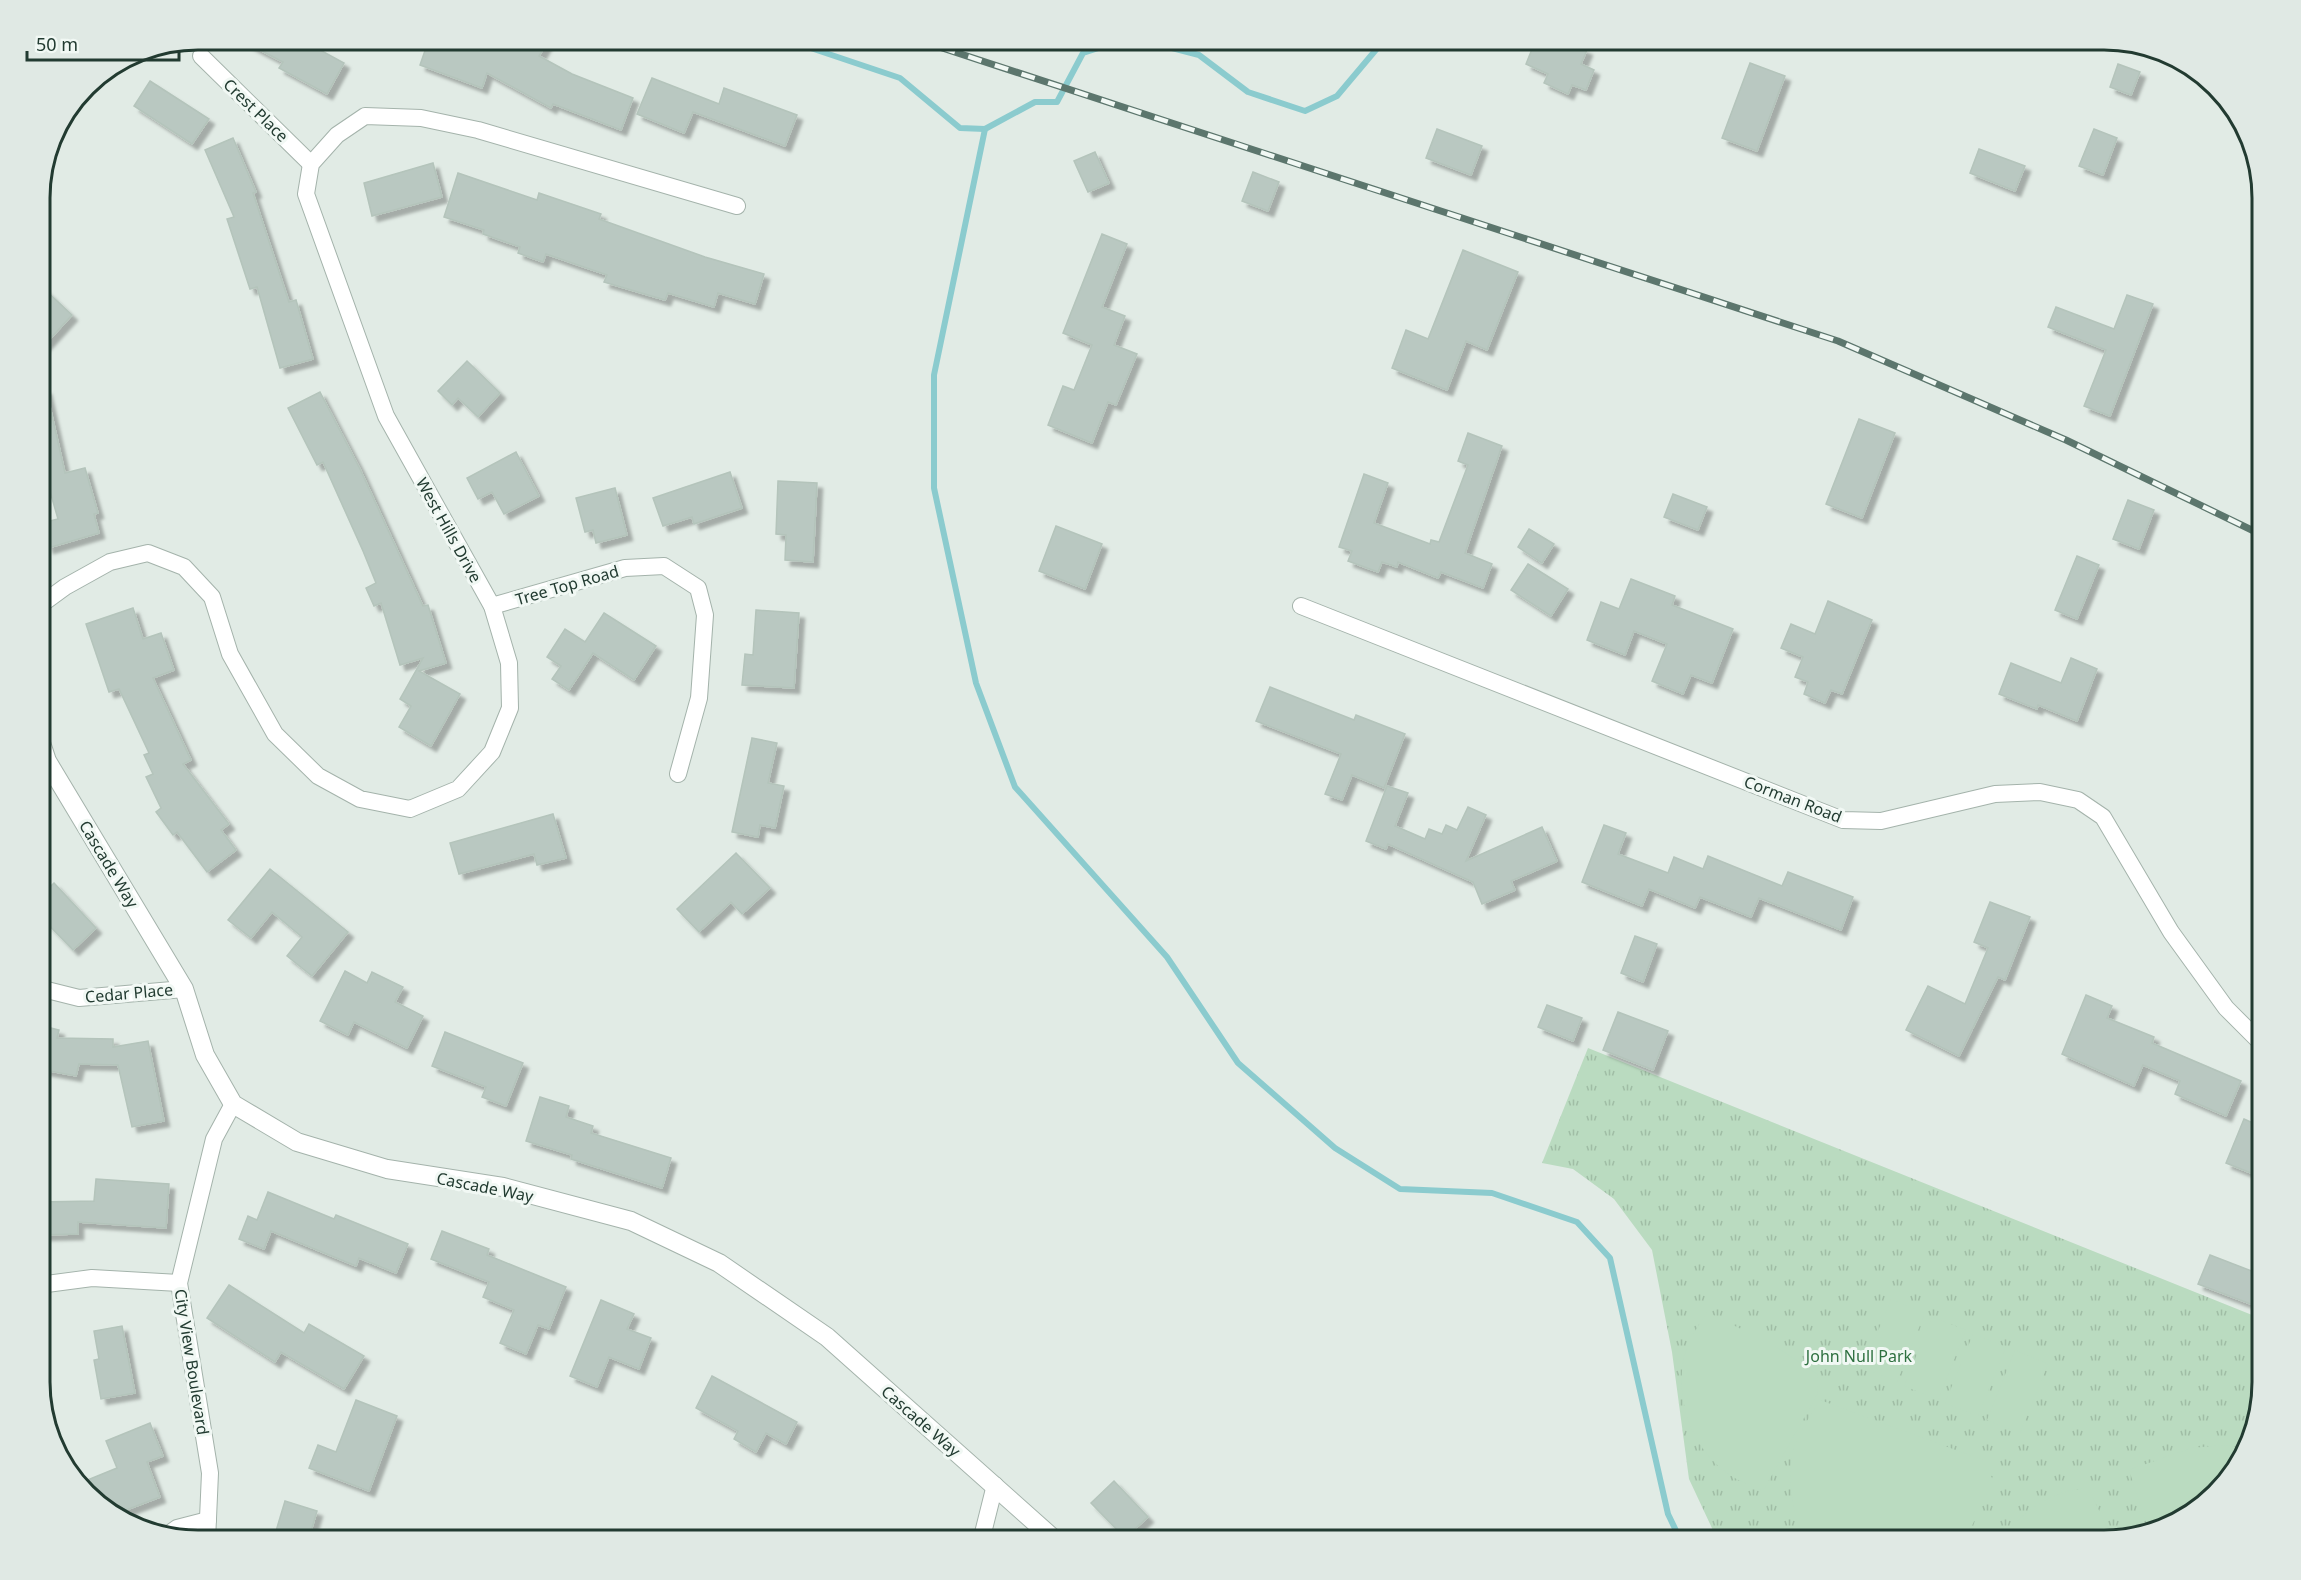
<svg xmlns="http://www.w3.org/2000/svg" width="2301" height="1580" viewBox="0 0 2301 1580" font-family="'Noto Sans',sans-serif">
<defs>
<pattern id="park-tufts" width="24" height="20" patternUnits="userSpaceOnUse" patternTransform="scale(1.5)"><rect width="24" height="20" fill="#badbc0"/><path d="M3 7l-1-3M5 7V3M7 7l1-3M15 17l-1-3M17 17v-4M19 17l1-3" fill="none" stroke="#a0bda5"/></pattern>
<filter id="shadow"><feDropShadow dx="5.5" dy="5.5" stdDeviation="1.5" flood-color="#0004"/></filter>
</defs>
<rect width="100%" height="100%" fill="#e1ebe5"/>
<polygon fill="url(#park-tufts)" points="1588,1048 2262,1319 2262,1383 2235,1471 2174,1524 2104,1541 1718,1541 1689,1479 1672,1352 1652,1250 1614,1199 1573,1169 1542,1163"/>
<g fill="#badbc0">
<polygon points="1891,1299 1925,1313 1897,1382 1863,1368"/>
<path d="M1707,1312L1775,1346L1817,1374L1818,1393L1763,1491C1753,1486 1740,1482 1730,1475C1689,1448 1671,1390 1688,1344C1693,1333 1701,1322 1707,1312Z"/>
<polygon points="1932,1317 1966,1330 1938,1400 1904,1386"/>
<polygon points="1973,1334 2006,1347 1978,1416 1945,1403"/>
<polygon points="2015,1350 2048,1364 2020,1433 1987,1420"/>
<path d="M1820,1400L1983,1460L1993,1480L1965,1541H1803C1794,1512 1783,1470 1797,1440C1803,1426 1812,1413 1820,1400Z"/>
<polygon points="2224,1445 2242,1448 2235,1471 2174,1524 2149,1530 2129,1470 2191,1448"/>
<path d="M2088,1488L2113,1539L1997,1541C2024,1512 2048,1491 2088,1488Z"/>
</g>
<g fill="none" stroke-linecap="round" stroke-linejoin="round">
<g stroke="#8bcbce" stroke-width="6">
<polyline points="784,39 900,78 960,128 985,129 1035,102 1057,102 1083,53 1111,44 1145,41 1199,55 1248,92 1305,111 1337,96 1385,39"/>
<polyline points="985,129 934,375 934,488 976,683 1015,787 1167,957 1238,1063 1335,1148 1400,1189 1492,1193 1577,1222 1610,1258 1668,1514 1681,1541"/>
</g>
</g>
<g fill="#b9c8c1" stroke="#b4c4bb" stroke-width="1.5" filter="url(#shadow)">
<polygon points="239,39 300,39 344,63 327,94 279,68 283,62"/>
<polygon points="429,39 549,39 539,56 572,74 633,98 621,130 553,104 551,108 487,73 482,88 420,65"/>
<polygon points="1536,39 1559,39 1587,50 1581,64 1594,70 1586,90 1572,85 1568,94 1544,83 1548,74 1526,64"/>
<polygon points="1750,63 1785,76 1757,151 1722,138"/>
<polygon points="2118,64 2140,72 2131,95 2110,87"/>
<polygon points="652,78 719,104 724,88 797,115 785,146 693,112 684,133 637,114"/>
<polygon points="150,81 209,119 192,144 134,106"/>
<polygon points="1437,129 1482,146 1471,175 1426,158"/>
<polygon points="2094,129 2117,138 2103,175 2079,166"/>
<polygon points="233,138 256,192 253,193 289,302 296,300 313,359 280,368 257,287 250,289 227,219 234,217 205,150"/>
<polygon points="1979,149 2025,166 2015,191 1970,173"/>
<polygon points="1095,152 1109,183 1088,192 1074,161"/>
<polygon points="433,163 442,197 372,216 364,183"/>
<polygon points="1253,172 1279,182 1268,211 1242,201"/>
<polygon points="458,173 537,200 539,193 601,214 599,219 705,257 764,274 755,304 718,293 714,307 668,293 665,300 604,282 607,275 546,254 543,262 518,253 520,247 483,234 484,230 444,217"/>
<polygon points="1102,234 1127,244 1102,307 1125,316 1114,345 1137,354 1116,405 1108,402 1092,443 1048,425 1063,386 1074,390 1092,345 1063,333"/>
<polygon points="1463,250 1518,272 1487,350 1466,341 1447,390 1392,368 1406,330 1428,339"/>
<polygon points="39,284 72,315 39,351"/>
<polygon points="2127,295 2153,304 2110,416 2084,406 2106,350 2048,327 2056,307 2114,329"/>
<polygon points="467,361 500,393 478,417 458,398 452,405 438,391"/>
<polygon points="46,389 65,473 85,468 98,513 94,514 99,533 48,548 41,523 58,519 43,467 39,468 39,390"/>
<polygon points="320,392 360,469 423,606 428,605 446,663 419,671 460,694 431,746 399,727 411,706 400,699 423,658 400,665 381,603 374,606 366,588 376,583 363,551 323,462 317,465 288,408"/>
<polygon points="1859,419 1895,433 1862,518 1826,504"/>
<polygon points="1468,433 1502,446 1465,553 1492,564 1483,588 1441,572 1438,578 1398,562 1397,567 1382,562 1378,572 1348,561 1352,551 1339,547 1364,474 1388,483 1374,523 1430,544 1431,540 1439,542 1468,465 1458,461"/>
<polygon points="516,452 539,496 504,514 492,492 478,499 467,478"/>
<polygon points="730,472 742,508 694,524 692,517 663,526 653,498"/>
<polygon points="778,481 817,483 813,562 785,560 786,535 776,534"/>
<polygon points="615,488 627,535 596,543 593,530 585,532 576,498"/>
<polygon points="1673,494 1707,507 1698,530 1664,517"/>
<polygon points="2128,500 2154,510 2139,549 2113,539"/>
<polygon points="1056,526 1102,544 1085,589 1039,571"/>
<polygon points="1529,529 1554,544 1542,563 1518,547"/>
<polygon points="2077,556 2099,565 2077,619 2055,610"/>
<polygon points="1528,564 1568,589 1551,616 1511,590"/>
<polygon points="1631,579 1675,596 1672,605 1733,629 1712,683 1691,675 1683,694 1652,681 1667,644 1634,631 1625,655 1587,640 1601,602 1619,609"/>
<polygon points="1828,601 1872,620 1842,694 1831,690 1825,703 1804,694 1808,682 1795,677 1803,657 1781,648 1791,624 1815,634"/>
<polygon points="133,608 143,639 161,633 174,670 153,678 191,760 183,764 229,824 221,830 236,850 207,872 177,832 173,835 156,812 161,808 146,777 153,774 144,755 149,753 119,689 109,692 86,624"/>
<polygon points="756,610 799,613 794,688 742,685 745,654 753,655"/>
<polygon points="604,613 656,646 634,680 593,653 569,690 552,679 561,666 547,657 565,629 585,642"/>
<polygon points="2071,658 2097,669 2077,721 2038,705 2037,709 1999,694 2011,663 2061,683"/>
<polygon points="1270,687 1354,720 1356,715 1405,734 1384,788 1352,775 1342,800 1325,794 1341,754 1256,721"/>
<polygon points="752,738 777,743 768,783 784,786 775,828 760,825 758,837 732,832"/>
<polygon points="1387,786 1408,793 1395,826 1425,839 1429,829 1442,834 1446,825 1457,830 1468,807 1486,815 1466,861 1542,827 1557,861 1511,881 1515,890 1482,904 1473,882 1388,844 1386,849 1366,841"/>
<polygon points="553,814 566,858 537,865 534,854 459,874 450,843"/>
<polygon points="1604,825 1626,833 1618,854 1668,873 1674,857 1703,869 1708,856 1782,886 1788,872 1853,897 1841,930 1759,898 1751,917 1700,897 1695,908 1649,889 1642,906 1582,882"/>
<polygon points="736,853 770,888 742,914 731,902 699,932 677,909"/>
<polygon points="270,869 348,932 312,976 287,956 302,937 272,912 251,938 228,920"/>
<polygon points="54,883 96,928 73,950 39,915 39,897"/>
<polygon points="1990,902 2030,917 2005,980 1998,977 1959,1056 1906,1030 1928,986 1965,1004 1988,948 1974,942"/>
<polygon points="1635,936 1657,944 1643,982 1621,973"/>
<polygon points="345,971 367,983 372,972 403,987 395,1002 423,1016 407,1048 354,1022 348,1035 320,1021"/>
<polygon points="2086,995 2112,1006 2107,1018 2154,1037 2152,1043 2241,1081 2226,1116 2175,1094 2180,1081 2143,1065 2134,1086 2062,1054"/>
<polygon points="1547,1005 1582,1018 1573,1041 1538,1027"/>
<polygon points="1618,1012 1668,1031 1653,1070 1603,1050"/>
<polygon points="39,1025 59,1030 57,1038 113,1039 113,1047 148,1041 164,1121 132,1127 118,1065 79,1064 76,1076 39,1069"/>
<polygon points="445,1032 523,1063 506,1106 482,1097 486,1087 432,1066"/>
<polygon points="540,1097 569,1106 566,1117 593,1126 591,1133 671,1158 662,1188 571,1159 572,1155 526,1141"/>
<polygon points="2244,1119 2262,1127 2262,1159 2256,1175 2226,1163"/>
<polygon points="96,1179 169,1184 166,1228 78,1222 78,1234 39,1235 39,1202 94,1201"/>
<polygon points="268,1192 334,1219 336,1215 408,1244 396,1273 359,1258 356,1266 271,1231 264,1249 239,1239 248,1216 257,1220"/>
<polygon points="442,1231 489,1249 487,1255 566,1287 549,1329 538,1325 526,1354 500,1343 514,1310 483,1297 489,1282 431,1259"/>
<polygon points="2210,1255 2262,1275 2262,1291 2256,1306 2198,1284"/>
<polygon points="229,1285 304,1333 309,1324 364,1356 344,1389 281,1352 275,1362 207,1318"/>
<polygon points="601,1300 634,1314 627,1329 651,1338 639,1369 609,1357 597,1387 570,1376"/>
<polygon points="122,1326 135,1393 101,1399 94,1360 99,1359 94,1331"/>
<polygon points="712,1376 797,1422 786,1444 766,1433 756,1452 734,1439 738,1431 696,1408"/>
<polygon points="356,1400 397,1416 369,1491 309,1468 318,1445 336,1452"/>
<polygon points="150,1423 163,1456 147,1462 160,1497 113,1515 109,1514 80,1483 117,1468 106,1441"/>
<polygon points="1114,1481 1148,1517 1125,1538 1091,1503"/>
<polygon points="285,1501 317,1511 308,1541 273,1541"/>
</g>
<g fill="none" stroke-linecap="round" stroke-linejoin="round">
<g stroke="#a4b3ab" stroke-width="18">
<g id="minor">
<polyline points="201,56 311,164"/>
<polyline points="39,606 65,587 110,562 148,553 184,567 212,597 230,654 275,734 318,776 360,799 410,809 458,789 492,752 510,708 509,663 492,606 386,416 306,194 311,164 337,135 365,116 421,118 478,130 737,206"/>
<polyline points="492,606 625,568 664,566 698,588 705,615 699,698 678,774"/>
<polyline points="1301,606 1843,820 1881,821 1995,794 2040,792 2078,800 2103,817 2171,932 2226,1008 2262,1044"/>
<polyline points="39,988 79,998 184,989"/>
<polyline points="39,1285 92,1278 179,1283"/>
<polyline points="170,1533 177,1528 208,1520"/>
<polyline points="207,1541 210,1473 179,1283 214,1139 233,1104"/>
<polyline points="981,1541 995,1485"/>
</g>
</g>
<g stroke="#a4b3ab" stroke-width="20">
<polyline id="tertiary" points="39,737 47,761 184,989 205,1055 233,1104 297,1142 387,1169 503,1187 631,1221 719,1263 827,1337 1056,1541"/>
</g>
<use href="#minor" stroke="#fff" stroke-width="16"/>
<use href="#tertiary" stroke="#fff" stroke-width="18"/>
<g stroke="#5c766d" stroke-width="7">
<polyline id="rail" points="915,39 1838,341 2066,440 2262,535"/>
</g>
<use href="#rail" stroke="#f1f8f4" stroke-width="4.5" stroke-dasharray="14" stroke-linecap="butt"/>
</g>
<g text-anchor="middle" stroke-width="6" stroke-linejoin="round" paint-order="stroke">
<g font-size="16" fill="#223b31" stroke="#f1f8f4">
<text transform="translate(256 110) rotate(44)" y="6">Crest Place</text>
<text transform="translate(449 530) rotate(61)" y="6">West Hills Drive</text>
<text transform="translate(567 585) rotate(-16)" y="6">Tree Top Road</text>
<text transform="translate(1793 799) rotate(21)" y="6">Corman Road</text>
<text transform="translate(109 864) rotate(59)" y="6">Cascade Way</text>
<text transform="translate(129 993) rotate(-5)" y="6">Cedar Place</text>
<text transform="translate(485 1187) rotate(11)" y="6">Cascade Way</text>
<text transform="translate(192 1362) rotate(81)" y="6">City View Boulevard</text>
<text transform="translate(921 1421) rotate(41)" y="6">Cascade Way</text>
</g>
<g font-size="16" fill="#2e7040" stroke="#f1f8f4">
<text x="1859" y="1362">John Null Park</text>
</g>
</g>
<path d="M0 0H2301V1580H0ZM198 50H2104A148 148 0 0 1 2252 198V1382A148 148 0 0 1 2104 1530H198A148 148 0 0 1 50 1382V198A148 148 0 0 1 198 50Z" fill="#e0e9e4" fill-rule="evenodd"/>
<path fill="none" stroke="#223b31" stroke-width="3" d="M198 50H2104A148 148 0 0 1 2252 198V1382A148 148 0 0 1 2104 1530H198A148 148 0 0 1 50 1382V198A148 148 0 0 1 198 50Z"/>
<path d="M27 51v9h152v-9" fill="none" stroke="#223b31" stroke-width="3"/>
<text x="36" y="51" font-size="18" fill="#223b31" stroke="#f1f8f4" stroke-width="4.5" paint-order="stroke">50 m</text>
</svg>
